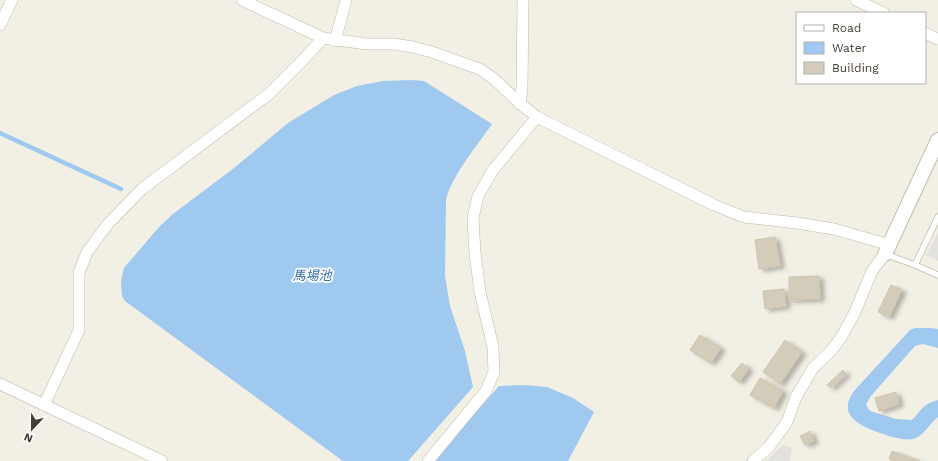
<svg xmlns="http://www.w3.org/2000/svg" width="938" height="461" viewBox="0 0 938 461" font-family="'Work Sans','Noto Sans JP',sans-serif">
<defs>
<filter id="shadow"><feDropShadow dx="4.5" dy="2.5" stdDeviation="2" flood-color="#0004"/></filter>
</defs>
<rect width="100%" height="100%" fill="#f2efe4"/>
<g fill="#e3e1dd">
<polygon points="938,233 938,261 926,255"/>
<polygon points="783,445 792,448 790,461 766,461"/>
</g>
<g fill="#a0c9f0">
<path d="M411,80L424,81L492,124C479,143 450,178 446,200L445,276L450,306L465,351L473,387L408,461H343L125,301L122,296L121,281L124,268L159,227L173,214L234,168L288,123L334,95L357,86L383,81Z"/>
<path d="M915,328H930L938,329V348L923,344L915,346L870,397L866,405L870,411L896,419L912,420C923,409 921,405 938,400V417C929,424 924,436 913,439C902,441 890,436 880,433C861,426 836,416 854,391L910,330Z"/>
<polygon points="523,385 547,387 573,398 594,412 568,461 433,461 499,386"/>
</g>
<g fill="none" stroke-linecap="round" stroke-linejoin="round">
<polyline stroke="#a0c9f0" stroke-width="4.5" points="0,133 121,189"/>
</g>
<g fill="#d4ccba" stroke="#cfc4ad" filter="url(#shadow)">
<polygon points="775,237 780,266 759,269 755,240"/>
<polygon points="819,276 820,299 789,300 789,277"/>
<polygon points="891,285 902,290 889,317 878,312"/>
<polygon points="784,289 786,306 765,309 763,291"/>
<polygon points="700,335 721,348 711,363 690,350"/>
<polygon points="785,340 802,352 780,384 763,372"/>
<polygon points="742,363 749,369 739,382 731,376"/>
<polygon points="843,370 846,374 831,388 827,385"/>
<polygon points="760,378 783,391 774,408 750,395"/>
<polygon points="896,392 899,404 879,411 875,398"/>
<polygon points="810,431 814,441 805,445 800,436"/>
<polygon points="892,451 920,461 894,461 889,459"/>
</g>
<g fill="none" stroke-linecap="round" stroke-linejoin="round">
<g stroke="#c1baaa" stroke-width="7">
<g id="service">
<polyline points="885,254 915,265 938,275"/>
<polyline points="915,265 938,217"/>
</g>
</g>
<g stroke="#c1baaa" stroke-width="12">
<g id="minor">
<polyline points="242,0 323,38 367,44 393,44 413,47 432,52 468,65 480,69 494,79 523,106 537,117 714,205 744,217 797,223 834,229 890,245"/>
<polyline points="856,0 884,13"/>
<polyline points="0,25 12,0"/>
<polyline points="925,33 938,39"/>
<polyline points="335,41 346,0"/>
<polyline points="520,104 522,88 523,0"/>
<polyline points="0,384 162,461"/>
<polyline points="44,405 79,330 79,273 87,252 108,224 142,189 269,94 305,58 323,38"/>
<polyline points="428,461 486,391 494,372 493,347 480,292 475,253 473,218 478,196 493,170 537,117"/>
<polyline points="753,461 769,447 787,422 796,397 813,368 831,351 842,336 855,312 872,271 885,254"/>
</g>
</g>
<g stroke="#c1baaa" stroke-width="16">
<polyline id="tertiary" points="885,254 938,140"/>
</g>
<use href="#service" stroke="#fff" stroke-width="5.5"/>
<use href="#minor" stroke="#fff" stroke-width="11"/>
<use href="#tertiary" stroke="#fff" stroke-width="14"/>
</g>
<g text-anchor="middle" stroke-width="3.5" stroke-linejoin="round" paint-order="stroke">
<g font-size="13" font-style="italic" fill="#2e6fb0" stroke="#fff">
<text x="312" y="280">馬場池</text>
</g>
</g>
<rect x="796" y="12" width="130" height="72" fill="#ffffff" stroke="#b4b2ae"/>
<rect x="804" y="25" width="20" height="6" fill="#ffffff" stroke="#b4b2ae"/>
<text x="832" y="32" font-size="12" fill="#443f34">Road</text>
<rect x="804" y="42" width="20" height="12" fill="#a0c9f0" stroke="#b4b2ae"/>
<text x="832" y="52" font-size="12" fill="#443f34">Water</text>
<rect x="804" y="62" width="20" height="12" fill="#d4ccba" stroke="#b4b2ae"/>
<text x="832" y="72" font-size="12" fill="#443f34">Building</text>
<g transform="translate(32 429) rotate(202)" stroke="#ffffff" stroke-width="3" paint-order="stroke">
<path d="M0-3L7 15L0 10L-7 15Z" fill="#443f34"/>
<text y="-6" font-size="11" font-weight="bold" text-anchor="middle" fill="#443f34">N</text>
</g>
</svg>
